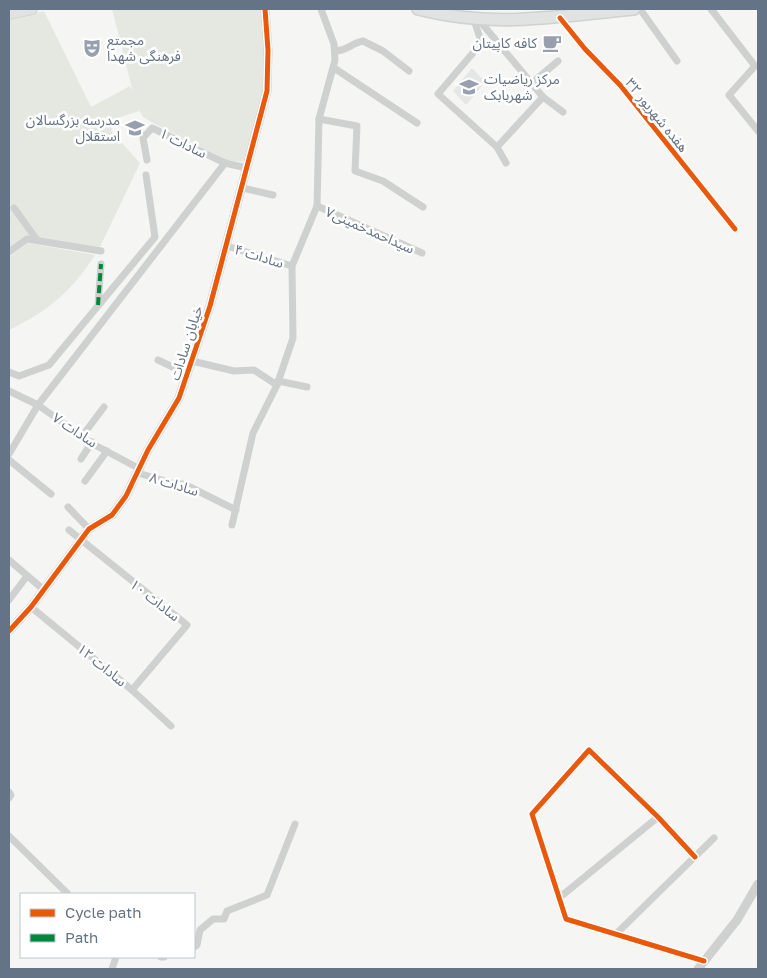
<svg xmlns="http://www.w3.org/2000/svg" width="767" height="978" viewBox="0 0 767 978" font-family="'Golos Text','Noto Sans Arabic',sans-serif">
<rect width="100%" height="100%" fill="#f5f5f3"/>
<polygon fill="#e5e7e6" points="472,68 485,82 466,105 453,91"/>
<g fill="#e4e8e1">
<polygon points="112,9 261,9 266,53 264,92 247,154 242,162 227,160 155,124 143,117 138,108 139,111 117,118 111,131 140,163 100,247 27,237 9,251 9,20 44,11 91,107 130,86 133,92"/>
<path d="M28,243L95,255C71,292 48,311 9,330V257Z"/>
</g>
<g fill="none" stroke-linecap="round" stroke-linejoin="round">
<g stroke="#d0d2d3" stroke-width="12">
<polyline id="secondary" points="9,14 32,9"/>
</g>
<g stroke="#d0d2d2" stroke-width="14">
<path id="primary" d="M418,9C497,29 556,16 634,9"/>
</g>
<g stroke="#cfd0d0" stroke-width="7">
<polyline points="640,9 677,61"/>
<polyline points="711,9 755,66 729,95 758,131"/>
<polyline points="560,18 585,49 620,85 735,229"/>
<polyline points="474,20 481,41 478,47 438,94 497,147 506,163"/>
<polyline points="479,20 543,97 563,112"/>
<path d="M335,51C347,51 352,43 363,41L383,51L409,71"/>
<polyline points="334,68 417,123"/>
<polyline points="532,83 558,61"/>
<polyline points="319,119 357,126 355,171 383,181 423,207"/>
<polyline points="497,147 543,97"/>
<polyline points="147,160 143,138 152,128 225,163 247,168"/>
<polyline points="243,188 273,195"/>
<polyline points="317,206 422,253"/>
<polyline points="14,208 37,240"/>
<polyline points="227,246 292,266"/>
<polyline points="9,252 27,239 101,251"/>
<polyline points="98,305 101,264"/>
<polyline points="158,360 187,374"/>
<polyline points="192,361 234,371 254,370 277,385"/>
<polyline points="9,372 19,376 49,365 155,237 146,175"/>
<polyline points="278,381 307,387"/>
<polyline points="9,391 38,405 93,444 140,469"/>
<polyline points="83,435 104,407"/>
<polyline points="9,454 38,405 225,163"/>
<polyline points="81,459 92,442"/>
<polyline points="9,460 51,494"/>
<polyline points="138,473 175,484 184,484 236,510"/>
<polyline points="85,481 107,451"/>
<polyline points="68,507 89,529"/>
<polyline points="232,525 253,433 277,385 293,338 292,266 317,206 319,119 335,60 334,44 321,9"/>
<polyline points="69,530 187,625 132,690"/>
<polyline points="9,560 44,590"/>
<polyline points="9,600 27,576"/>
<polyline points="31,607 132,690 171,726"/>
<polyline points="9,792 11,795 9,798"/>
<polyline points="9,836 68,894"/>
<polyline points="695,857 658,817 589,750 532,814 566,919 704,961"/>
<polyline points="559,898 658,817"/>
<polyline points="617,933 714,838"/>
<polyline points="194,947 197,945 200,930 213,919 224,919 227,911 267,895 295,824"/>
<polyline points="161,957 164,957"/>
<polyline points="112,969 116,957"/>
</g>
<g stroke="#cfd0d0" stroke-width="9">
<polyline points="9,631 31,607 89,529 112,515 126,496 148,450 179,398 210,306 267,91 268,50 265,9"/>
<polyline points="698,969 737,920 758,884"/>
</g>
<use href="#secondary" stroke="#e1e2e2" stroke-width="10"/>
<use href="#primary" stroke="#e1e2e2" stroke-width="11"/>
<polyline stroke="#00873e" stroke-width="4" stroke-dasharray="8 4" stroke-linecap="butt" points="98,305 101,264"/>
<g stroke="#fff" stroke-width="8">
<g id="cycleway">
<polyline points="560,18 585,49 620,85 735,229"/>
<polyline points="9,631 31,607 89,529 112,515 126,496 148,450 179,398 210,306 267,91 268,50 265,9"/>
<polyline points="695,857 658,817 589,750 532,814 566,919 704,961"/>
</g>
</g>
<use href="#cycleway" stroke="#e8590c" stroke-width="5"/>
</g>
<defs>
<g id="cafe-bare" transform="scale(1.5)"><path d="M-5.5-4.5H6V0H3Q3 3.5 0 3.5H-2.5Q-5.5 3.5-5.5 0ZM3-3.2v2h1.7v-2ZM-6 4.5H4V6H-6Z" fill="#97a0ac" stroke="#fff" stroke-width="2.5" paint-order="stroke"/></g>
<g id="theatre-bare" transform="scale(1.5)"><path d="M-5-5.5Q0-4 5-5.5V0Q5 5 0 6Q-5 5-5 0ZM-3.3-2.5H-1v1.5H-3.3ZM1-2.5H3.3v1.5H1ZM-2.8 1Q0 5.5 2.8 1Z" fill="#97a0ac" stroke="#fff" stroke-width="2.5" paint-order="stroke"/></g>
<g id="school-bare" transform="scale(1.5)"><path d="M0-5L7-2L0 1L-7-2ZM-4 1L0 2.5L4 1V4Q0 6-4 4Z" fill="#97a0ac" stroke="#fff" stroke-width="2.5" paint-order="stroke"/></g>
</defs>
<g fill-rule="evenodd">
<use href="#cafe-bare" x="552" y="43"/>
<use href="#theatre-bare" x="92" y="48"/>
<use href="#school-bare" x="469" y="87"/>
<use href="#school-bare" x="135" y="128"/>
</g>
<g text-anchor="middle" stroke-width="5" stroke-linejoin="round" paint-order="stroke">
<g font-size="14" fill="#647385" stroke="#fff" text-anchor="start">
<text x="107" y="45">مجمتع<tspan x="107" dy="16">فرهنگی شهدا</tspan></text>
<text x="537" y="48" text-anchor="end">کافه کاپیتان</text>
<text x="484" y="84">مرکز ریاضیات<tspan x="484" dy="16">شهربابک</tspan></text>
<text x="120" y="125" text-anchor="end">مدرسه بزرگسالان<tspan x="120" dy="16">استقلال</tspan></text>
</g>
<g font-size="14" fill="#647385" stroke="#fff">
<text transform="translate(657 115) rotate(51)" y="5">هفده شهریور ۳۲</text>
<text transform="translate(183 143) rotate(26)" y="5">سادات ۱</text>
<text transform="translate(370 230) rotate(24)" y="5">سیداحمدخمینی۷</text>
<text transform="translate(259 256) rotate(17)" y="5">سادات ۴</text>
<text transform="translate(186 343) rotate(-72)" y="5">خیابان سادات</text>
<text transform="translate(75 430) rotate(34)" y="5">سادات ۷</text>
<text transform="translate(174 484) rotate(17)" y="5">سادات ۸</text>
<text transform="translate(155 600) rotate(38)" y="5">سادات ۱۰</text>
<text transform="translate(102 665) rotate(39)" y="5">سادات ۱۲</text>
</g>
</g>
<rect width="767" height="978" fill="none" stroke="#647385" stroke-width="20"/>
<rect x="20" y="893" width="175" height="65" fill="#ffffff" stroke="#c1c7ce"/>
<rect x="30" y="909" width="25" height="8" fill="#e8590c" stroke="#c1c7ce"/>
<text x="65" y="918" font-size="15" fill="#647385">Cycle path</text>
<rect x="30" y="934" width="25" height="8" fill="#00873e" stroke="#c1c7ce"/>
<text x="65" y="943" font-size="15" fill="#647385">Path</text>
</svg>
